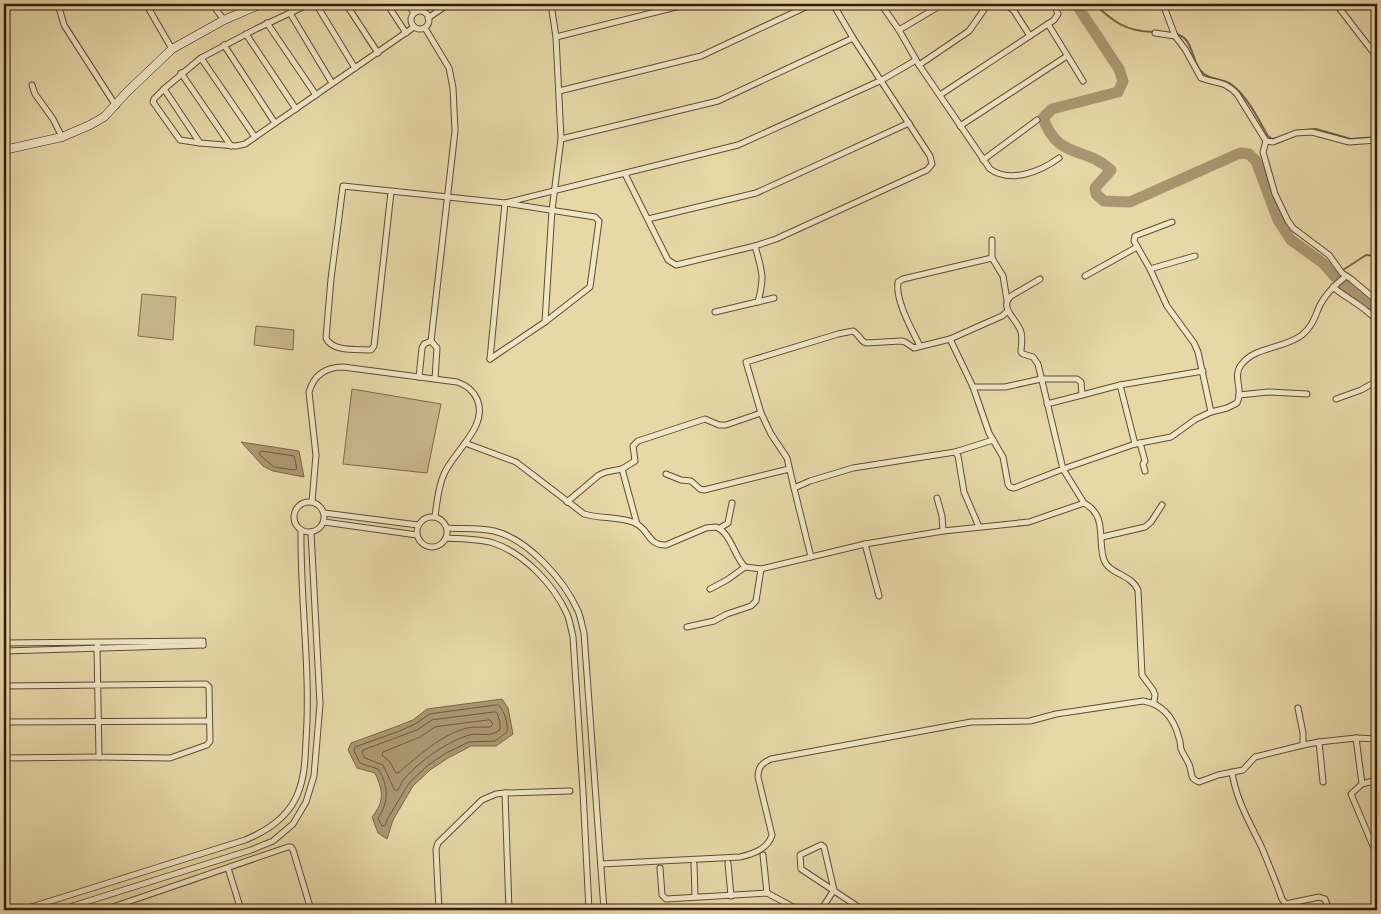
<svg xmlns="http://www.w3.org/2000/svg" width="1381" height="914" viewBox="0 0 1381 914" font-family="'IM FELL Great Primer',serif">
<rect width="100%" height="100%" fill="#e7d8a7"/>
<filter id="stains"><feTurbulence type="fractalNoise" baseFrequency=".004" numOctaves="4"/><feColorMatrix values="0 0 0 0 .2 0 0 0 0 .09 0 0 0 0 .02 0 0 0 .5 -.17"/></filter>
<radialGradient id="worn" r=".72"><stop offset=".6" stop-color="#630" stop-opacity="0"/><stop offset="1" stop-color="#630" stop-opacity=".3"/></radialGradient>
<g fill="#c9b88d" stroke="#7f694c">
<polygon points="142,294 176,297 173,340 138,336"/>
<polygon points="256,326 294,330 293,350 254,345"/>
<polygon points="352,389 441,404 427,473 343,464"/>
</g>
<g fill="#aa9772" stroke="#7b6549">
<polygon points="241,442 299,451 304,477 273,471 263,466"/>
<path d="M502,699L508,708L513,734L496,746H471L448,758L430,770L413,786L393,820L387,839L378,833L372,817C385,801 383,791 375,773L357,768L348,750L351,743L395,727L413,720L427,709Z"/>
</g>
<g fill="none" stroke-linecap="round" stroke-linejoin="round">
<g stroke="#70583f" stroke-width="1">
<polygon points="262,451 294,456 297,469 294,470 274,467 260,455 260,452"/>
<path d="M498,705C505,711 508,723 507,732L495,741L469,742L446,753L427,766L409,783L388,818L385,826H382L378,818C389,802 389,786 378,769L360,763L354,751L355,747L397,732L415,724L430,714Z"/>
<path d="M495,712L497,713L500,722V730C487,739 479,731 466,736C444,744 421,760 405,778C402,781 400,787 397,791L394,789L383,765L365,758L362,753L363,750L417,730L432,720Z"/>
<path d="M490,720L493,724L490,727C483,728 474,726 467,728C442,734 417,757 398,773H396L390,762L382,755L383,752L420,737L435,727Z"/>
</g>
<g stroke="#7b6549" stroke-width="2">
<path d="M1094,4C1114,22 1125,31 1153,32"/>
<path d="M1175,34C1193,36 1191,59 1200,70C1207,80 1223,78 1232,85C1248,97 1258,119 1268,136L1272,139L1277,138"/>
<polyline points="1295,131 1316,129 1351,139 1377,137"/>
<polyline points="1343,270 1366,255 1377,256"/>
</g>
<path stroke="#aa9772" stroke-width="11" d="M1076,4L1119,69L1123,81L1118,92L1052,109L1043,118C1059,161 1084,145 1111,170L1095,188L1096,194L1104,201L1130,202L1240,153L1249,154L1256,161L1278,220L1291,240L1323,263L1338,280L1377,313"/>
<g stroke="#624a33" stroke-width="7">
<g id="street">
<polyline points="58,4 64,25 116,106"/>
<polyline points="146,4 172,49"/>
<polyline points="212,4 224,20"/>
<polyline points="309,4 256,29 201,58 164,89 200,143 236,146 245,144 414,27"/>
<polyline points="316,4 355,68"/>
<polyline points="346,4 378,53"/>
<polyline points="387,4 406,33"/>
<polyline points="408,4 414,13"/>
<polyline points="438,4 441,9 449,4"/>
<path d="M881,4L899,30L919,65L990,169C1011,184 1041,171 1059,158"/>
<polyline points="1006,4 1014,11 1030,36"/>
<path d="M1163,4L1175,36L1185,49L1201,78C1216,84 1224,80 1237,94L1266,141L1263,152L1275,194L1288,221L1293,228L1329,255L1342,273L1351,279L1377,301"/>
<polyline points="1336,4 1377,57"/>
<circle cx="420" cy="20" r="9"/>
<polyline points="290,13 332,83"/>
<polyline points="428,18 441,9"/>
<polyline points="267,23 316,95"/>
<polyline points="1048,24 1083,81"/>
<polyline points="425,28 449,68 453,88 455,131 431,341"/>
<polyline points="899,30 943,4"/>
<polyline points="1155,33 1175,36"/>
<polyline points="246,34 296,109"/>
<polyline points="556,37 688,4"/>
<polyline points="224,45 275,123"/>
<polyline points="201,58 255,137"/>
<polyline points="919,65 969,31 988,4"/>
<polyline points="181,73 231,146"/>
<polyline points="32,85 35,94 53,119 62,137"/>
<polyline points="164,89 154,99 153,102 180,140 200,143"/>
<polyline points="559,91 701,56 812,4"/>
<polyline points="940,95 1054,20 1058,14 1054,4"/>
<polyline points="960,126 1067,56"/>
<polyline points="561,139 718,101 853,38"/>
<polyline points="1266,141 1273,142 1296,133 1312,132 1349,142 1377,140"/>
<polyline points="983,160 1037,120"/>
<polyline points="625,174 668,260 676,265 755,246 776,239 927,170 932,164 930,156 853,38 833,4"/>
<path d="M391,192L374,346L371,350C357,349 332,352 326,338L331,279L343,186L505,203L595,217L599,221L590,287L545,322L490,359"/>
<polyline points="648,219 756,193 909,123"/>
<polyline points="992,240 992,258 1003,276 1007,300"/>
<path d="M755,246C762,272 765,275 758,302"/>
<polyline points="1150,269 1195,256"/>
<polyline points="1085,276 1137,247"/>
<path d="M1040,279L1011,296C998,308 1018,320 1021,332C1023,338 1021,346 1021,352L1023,354L1033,357L1038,364L1063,469L1084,503"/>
<path d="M1333,287C1347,299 1366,307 1377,321"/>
<polyline points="1008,311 1002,316 950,339 973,387 989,433 1003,457 1008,484 1010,487 1014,488 1063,469 1135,444 1171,437 1196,419 1211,412 1198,352 1194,343 1167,306 1150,269 1134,241 1135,236 1172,222"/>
<polyline points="715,312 774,298"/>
<polyline points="545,322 552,210 561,139 556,37 551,4"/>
<polyline points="431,341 437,348 435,379"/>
<path d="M920,346C912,330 895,300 898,282L903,279L992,258"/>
<polyline points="490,359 505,203 738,145 882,80 916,60"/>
<polyline points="419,377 422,348 424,344 431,341"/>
<polyline points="1120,385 1135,444"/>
<polyline points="973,387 1005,387 1041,379 1077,379 1081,382 1082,395 1120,385 1203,371"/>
<polyline points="1239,395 1268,392 1307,394"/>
<polyline points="1336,399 1361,390 1377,381"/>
<polyline points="1047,404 1082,395"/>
<path d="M1211,412L1227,408L1237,403C1244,390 1232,377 1241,365C1255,346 1284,349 1302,335C1313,326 1315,316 1320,305C1326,293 1336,284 1346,276"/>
<path d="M465,443L516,462L584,514C600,519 619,516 635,523C649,529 648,546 666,545L706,528L716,527C731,533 734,556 745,567L761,569L865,544L943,531L1029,522L1084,503C1108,516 1097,540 1104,560C1109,574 1131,574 1138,590L1142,675L1153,690L1155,695L1154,702"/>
<polyline points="1140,443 1145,461 1143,464 1145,471"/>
<polyline points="955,452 993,440"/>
<polyline points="622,469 635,461 633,446 638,441 705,419 719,425 726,425 761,413"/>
<polyline points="666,474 681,480 691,481 700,489 704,490 789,469"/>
<path d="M794,488L787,458L771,434L761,413L746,362L838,334L853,331C859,334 860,341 866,343L901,341L905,342L914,348L950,339"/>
<polyline points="937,498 942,516 943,531"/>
<path d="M312,502L316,455L309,392C314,375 325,367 343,367L457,382C466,385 473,390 477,399C489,426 454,451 444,474C438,487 437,503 435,516"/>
<polyline points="567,502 599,475 606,472 622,469 637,524"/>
<circle cx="309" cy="517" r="15"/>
<polyline points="324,513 418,525"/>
<circle cx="432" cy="532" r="15"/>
<polyline points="324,522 417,535"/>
<path d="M447,528C462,529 479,528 494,531C528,539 564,580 578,611C581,618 582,626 584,633L604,910"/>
<polyline points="720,528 728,523 732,503"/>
<polyline points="1102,537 1145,527 1151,522 1162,505"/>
<path d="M446,538C460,539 480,539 493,543C524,553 554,585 567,614C570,621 571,629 573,637L583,791L589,910"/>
<polyline points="865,544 879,596"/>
<polyline points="811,557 794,488 810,481 853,468 955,452 958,456 964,492 979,527"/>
<polyline points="710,589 727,580 745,567"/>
<polyline points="687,627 714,621 727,614 751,606 756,601 761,569"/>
<polyline points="4,643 203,641 203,645"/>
<polyline points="4,651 203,645"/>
<polyline points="4,686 206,684 209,687 210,741 207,745 170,758 99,757 97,648 98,643"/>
<polyline points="1298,708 1303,733 1303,745"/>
<polyline points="4,722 209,721"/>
<polyline points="1356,738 1362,784"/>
<polyline points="1319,742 1323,782"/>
<polyline points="4,758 99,757"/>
<path d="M1232,772C1236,800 1250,823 1262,848C1269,865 1276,882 1282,899L1286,904"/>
<polyline points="1377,780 1362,784 1351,794 1373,846 1377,852"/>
<polyline points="763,855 767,893"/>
<polyline points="728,863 731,896"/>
<path d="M601,864L740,857C753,854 768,849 772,835L758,777C758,767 762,763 771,759L971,722L1030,721L1056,714L1143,701C1163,704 1174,719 1179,738C1181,742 1180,746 1181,749C1183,755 1188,760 1190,767C1192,774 1190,779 1199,782L1218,775L1243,770L1255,757L1303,745L1319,742L1356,738L1377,739"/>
<polyline points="694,864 695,896"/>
<polyline points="228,868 241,910"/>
<polyline points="660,868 662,895 666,899 767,893 799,910"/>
<path d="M22,910L245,840C267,831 289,817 298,793C305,776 305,759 306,740C311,671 300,600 301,530"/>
<polyline points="60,910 251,850 273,841 293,824 306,802 314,776 320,704 311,532"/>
<polyline points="104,910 288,847 291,847 293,850 311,910"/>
<polyline points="439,910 436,849 438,843 482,800 496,794 505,793"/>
<polyline points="509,910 505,793 570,791"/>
<polyline points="821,910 834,890 824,847 821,845 800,855 801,869 863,910"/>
<polyline points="1281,910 1286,904 1319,897 1325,899 1329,910"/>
</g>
</g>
<g stroke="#351a0c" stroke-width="9">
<polyline id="secondary" points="4,150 62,137 90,125 104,117 127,92 172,49 224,20 261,4"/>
</g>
<use href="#street" stroke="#efe6c6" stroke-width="5"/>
<use href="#secondary" stroke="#efe6c6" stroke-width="8"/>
</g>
<rect width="1381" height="914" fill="none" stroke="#e7d8a7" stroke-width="20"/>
<rect x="5" y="5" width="1371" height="904" fill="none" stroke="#351a0c" stroke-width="2.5"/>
<rect x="10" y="10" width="1361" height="894" fill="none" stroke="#351a0c"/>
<rect width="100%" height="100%" filter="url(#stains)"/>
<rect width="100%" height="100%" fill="url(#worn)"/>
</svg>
